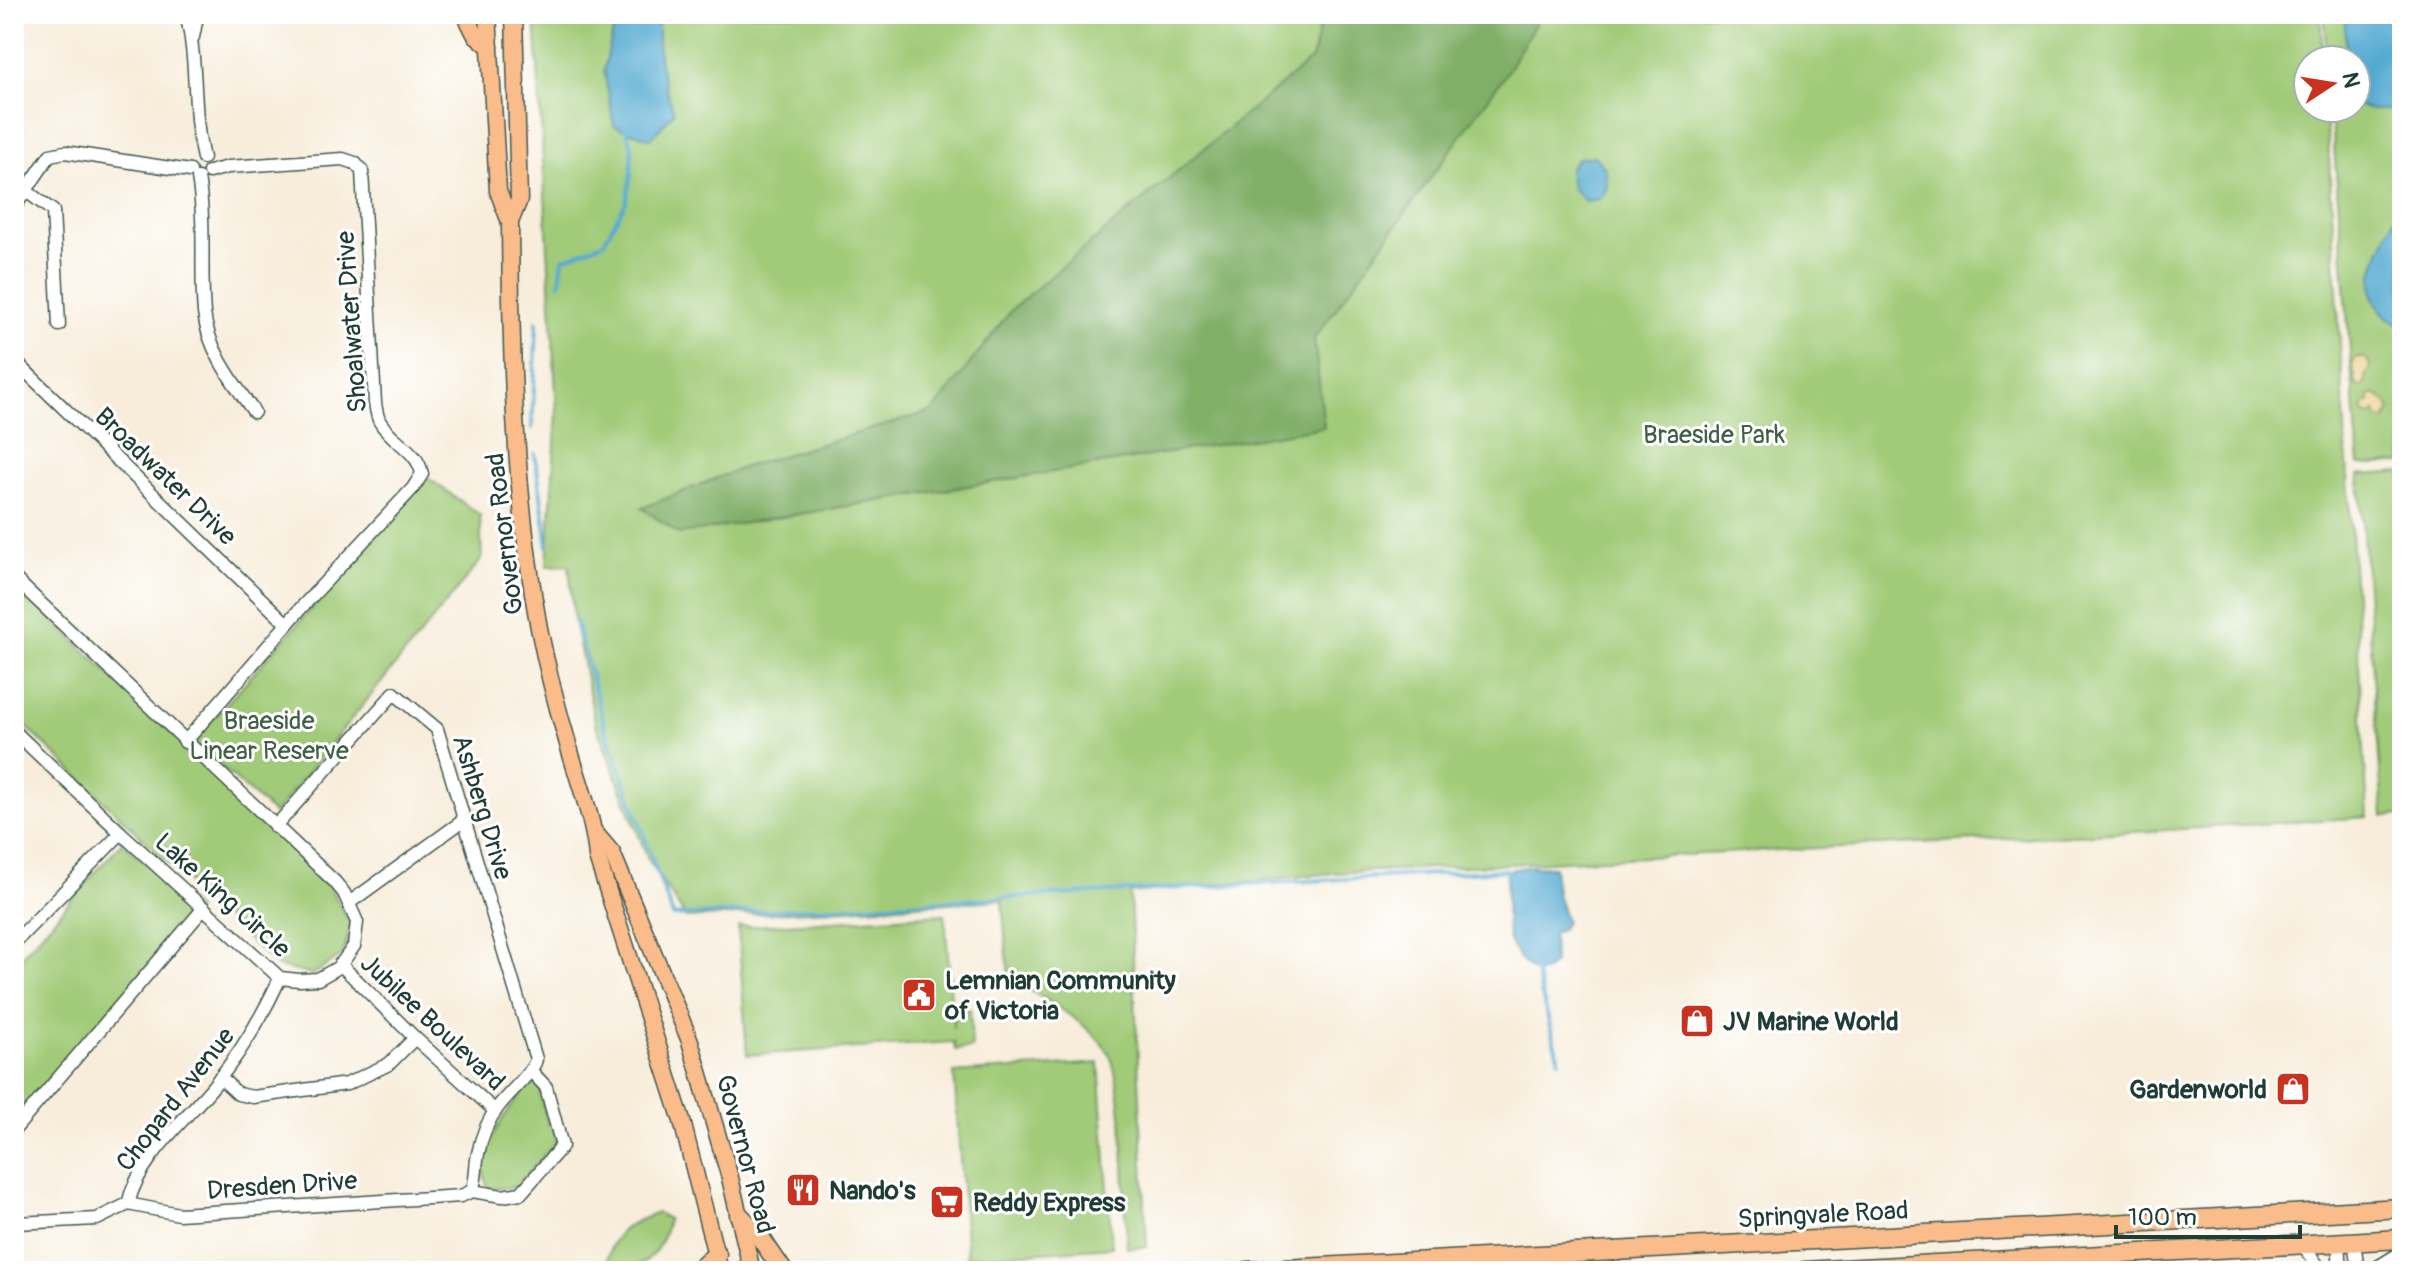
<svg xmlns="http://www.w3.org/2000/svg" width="2416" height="1285" viewBox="0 0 2416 1285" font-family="Pangolin,sans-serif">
<rect width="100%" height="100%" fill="#fff"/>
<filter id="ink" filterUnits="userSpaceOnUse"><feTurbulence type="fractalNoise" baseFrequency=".0125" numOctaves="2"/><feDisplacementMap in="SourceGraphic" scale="16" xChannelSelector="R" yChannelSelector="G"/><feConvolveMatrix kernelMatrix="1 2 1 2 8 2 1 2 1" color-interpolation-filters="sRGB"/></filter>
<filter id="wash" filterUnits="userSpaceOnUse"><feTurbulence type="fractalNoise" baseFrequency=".006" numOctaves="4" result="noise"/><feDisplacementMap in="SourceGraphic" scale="32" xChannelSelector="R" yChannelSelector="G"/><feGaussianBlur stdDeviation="1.8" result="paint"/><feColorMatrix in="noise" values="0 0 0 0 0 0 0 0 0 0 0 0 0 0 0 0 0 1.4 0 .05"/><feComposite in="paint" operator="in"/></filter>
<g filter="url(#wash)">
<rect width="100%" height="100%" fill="#f7edda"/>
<g fill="#a1cb78" stroke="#608456" stroke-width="2">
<path d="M535,14H2320L2323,60H2308V108H2326L2368,817L2151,831L1334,873L1130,893L1147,1247L1127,1248C1125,1211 1125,1077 1108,1052C1085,1018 1042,999 1009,978L1002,900L686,918L648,859L595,722L574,620L569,565L547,566L557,413Z"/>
<polygon points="2324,14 2402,14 2402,463 2359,465 2331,108 2356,108 2356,60 2327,60"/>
<polygon points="2402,472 2402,815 2383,816 2359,475"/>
<polygon points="428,478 480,515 482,559 274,814 193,741"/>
<polygon points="14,583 326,881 351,924 343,955 312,975 276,966 14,715"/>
<polygon points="122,842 197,910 14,1119 14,965"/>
<polygon points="945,914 953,1028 953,1010 970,1009 972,1048 955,1050 954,1042 747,1055 738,927"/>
<polygon points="1099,1063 1112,1247 967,1257 954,1073"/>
<path d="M531,1081L541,1085L544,1091L540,1093L548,1124H553L557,1139L555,1150L551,1148L521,1182L524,1185L521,1187L489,1189C469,1156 511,1106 531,1081Z"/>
<path d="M657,1213L668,1219C660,1257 643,1271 605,1271C612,1232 621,1227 657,1213Z"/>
</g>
<polygon fill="#80af68" stroke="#50764e" stroke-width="2" points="1322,14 1541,14 1505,75 1314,339 1324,427 679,534 642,508 747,466 933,411 1014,307 1312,59"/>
<g fill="#eeda9e" stroke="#868c69" stroke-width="2">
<polygon points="2356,357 2365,358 2370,364 2369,372 2365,376 2366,384 2358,387 2354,381 2355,375 2352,365"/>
<path d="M2372,394C2380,395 2390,404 2390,412L2385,420L2378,419L2376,411L2372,415L2362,412L2364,404L2369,402L2368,398Z"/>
</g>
<g fill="#55aad1" stroke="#3a7482" stroke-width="2">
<path d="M617,14H659C655,52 661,77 674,112L651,139L614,126L604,70Z"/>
<path d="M2345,14H2401C2398,37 2408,72 2402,93C2400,99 2394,105 2391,110H2372L2356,105V60H2349L2345,41Z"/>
<polygon points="1594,156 1606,169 1607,189 1599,199 1585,201 1572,188 1569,169 1578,158"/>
<path d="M2395,217L2402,220V326C2350,301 2378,257 2395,217Z"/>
<path d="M1534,866L1554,867L1557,893L1566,922L1561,930L1553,933L1554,963L1546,971L1536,974C1526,966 1513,952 1509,940C1505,927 1506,885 1507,870Z"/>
</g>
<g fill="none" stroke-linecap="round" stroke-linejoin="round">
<g stroke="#55aad1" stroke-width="4">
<polyline points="560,283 563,259 603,243 626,202 631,174 632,146 624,125"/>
<polyline points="532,428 537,322"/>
<polyline points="535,454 548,546"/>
<polyline points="576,621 605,728 673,916 1507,870 1507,872"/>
<polyline points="1535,969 1559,1060"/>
</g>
</g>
</g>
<g filter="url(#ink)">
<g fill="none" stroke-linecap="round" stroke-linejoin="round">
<g stroke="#3f574d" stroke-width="15">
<g id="minor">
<path d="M187,18C198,64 192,112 203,158"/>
<polyline points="193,37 197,17"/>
<path d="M198,178C206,223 200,268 204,313C208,350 233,382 254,412"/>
<polyline points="25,190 53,211 59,325"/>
<polyline points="14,208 50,155 65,152 190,171"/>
<polyline points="14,360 287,624"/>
<polyline points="14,578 335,882 344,893 357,922 354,946 339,967 318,979 299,980 280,978 121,833 14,731"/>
<path d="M185,742L301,608L413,488L422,474C418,450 392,442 380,422C377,417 376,409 375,403L362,171L355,163L343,159L228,167L209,172"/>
<polyline points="349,903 464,820"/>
<polyline points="14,943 121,833"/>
<polyline points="340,964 415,1038 495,1111"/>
<polyline points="220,1077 238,1094 253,1097 347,1084 389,1064 415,1038"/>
<polyline points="14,1130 204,908"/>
<polyline points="472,1191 502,1196 521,1193 562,1146 546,1087 531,1071"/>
<path d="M128,1204C139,1157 185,1121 215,1084C243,1050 262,1017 280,978"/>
<path d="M14,1221L17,1223L97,1219L128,1204L179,1214L461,1196L472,1191C477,1179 475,1166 478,1154C481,1138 488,1120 498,1107C507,1094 534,1072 536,1059L437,729L394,693L275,827"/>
<polyline points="2354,1241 2358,1271"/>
<polyline points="2338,1242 2340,1271"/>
<polyline points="2302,1245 2322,1271"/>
<polyline points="2371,1271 2402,1252"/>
</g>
</g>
<g stroke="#3f574d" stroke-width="19">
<g id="major">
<polyline points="465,14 475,34 490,47"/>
<polyline points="488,14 498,191 510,222"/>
<path d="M514,14L519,200L510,222C511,357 514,494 539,628C547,669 558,711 570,751C580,786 594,821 597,857L682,1121L720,1271"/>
<polyline points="595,833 612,853 690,1041 730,1178 752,1271"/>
</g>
</g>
<g stroke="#3f574d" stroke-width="21">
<g id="highway">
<polyline points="739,1215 760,1237 783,1271"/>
<polyline points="697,1271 717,1254"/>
<polyline points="1247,1271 2402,1208"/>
<polyline points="1804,1271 2402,1239"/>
</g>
</g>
<use href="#minor" stroke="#fff" stroke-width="12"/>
<use href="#major" stroke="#fabc8b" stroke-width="16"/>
<use href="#highway" stroke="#fabc8b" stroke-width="18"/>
</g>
</g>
<defs>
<g id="civic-square" transform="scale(1.8)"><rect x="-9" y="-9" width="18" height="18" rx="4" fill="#c8321e" stroke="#fff"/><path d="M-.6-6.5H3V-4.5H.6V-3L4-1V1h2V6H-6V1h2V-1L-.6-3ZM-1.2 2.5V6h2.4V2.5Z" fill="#fff"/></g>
<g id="shop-square" transform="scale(1.8)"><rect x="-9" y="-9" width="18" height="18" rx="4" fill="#c8321e" stroke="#fff"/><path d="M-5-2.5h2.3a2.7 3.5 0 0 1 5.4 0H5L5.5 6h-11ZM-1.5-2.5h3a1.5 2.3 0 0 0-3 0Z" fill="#fff"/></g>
<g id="restaurant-square" transform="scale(1.8)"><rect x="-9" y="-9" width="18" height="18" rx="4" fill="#c8321e" stroke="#fff"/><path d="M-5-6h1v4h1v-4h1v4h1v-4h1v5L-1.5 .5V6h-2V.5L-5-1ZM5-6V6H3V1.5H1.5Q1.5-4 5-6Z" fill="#fff"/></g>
<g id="supermarket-square" transform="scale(1.8)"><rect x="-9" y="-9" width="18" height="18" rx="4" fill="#c8321e" stroke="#fff"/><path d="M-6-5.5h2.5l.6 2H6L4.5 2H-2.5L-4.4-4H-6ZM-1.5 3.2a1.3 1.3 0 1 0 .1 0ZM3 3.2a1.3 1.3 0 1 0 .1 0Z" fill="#fff"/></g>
</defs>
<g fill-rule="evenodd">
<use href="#civic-square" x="919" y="995"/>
<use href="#shop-square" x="1697" y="1021"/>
<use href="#shop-square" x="2293" y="1089"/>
<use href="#restaurant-square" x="803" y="1190"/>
<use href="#supermarket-square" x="947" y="1202"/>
</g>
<g text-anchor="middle" stroke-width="6" stroke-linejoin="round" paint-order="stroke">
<g font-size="26" fill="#1f3d34" stroke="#fff">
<text transform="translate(351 322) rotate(-94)" y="9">Shoalwater Drive</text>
<text transform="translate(166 476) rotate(44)" y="9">Broadwater Drive</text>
<text transform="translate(504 534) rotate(-97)" y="9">Governor Road</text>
<text transform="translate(483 807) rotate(73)" y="9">Ashberg Drive</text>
<text transform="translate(223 895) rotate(42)" y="9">Lake King Circle</text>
<text transform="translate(433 1022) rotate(43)" y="9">Jubilee Boulevard</text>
<text transform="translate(175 1099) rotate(-52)" y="9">Chopard Avenue</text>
<text transform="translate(746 1154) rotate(75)" y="9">Governor Road</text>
<text transform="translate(282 1185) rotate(-4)" y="9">Dresden Drive</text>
<text transform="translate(1823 1214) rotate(-3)" y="9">Springvale Road</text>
</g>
<g font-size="26" fill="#406045" stroke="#fff">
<text x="1714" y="443">Braeside Park</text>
<text x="269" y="729">Braeside<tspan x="269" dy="30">Linear Reserve</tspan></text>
</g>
<g font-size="26" font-weight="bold" fill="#1f3d34" stroke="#fff" text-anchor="start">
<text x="945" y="989">Lemnian Community<tspan x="945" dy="30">of Victoria</tspan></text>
<text x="1723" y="1030">JV Marine World</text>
<text x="2267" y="1098" text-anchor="end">Gardenworld</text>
<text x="829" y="1199">Nando's</text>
<text x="973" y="1211">Reddy Express</text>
</g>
</g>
<rect width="2416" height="1285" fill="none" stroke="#fff" stroke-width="48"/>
<g transform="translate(2332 84) rotate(78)"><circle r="38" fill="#ffffff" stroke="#a5b1ae" stroke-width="2"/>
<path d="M0-6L14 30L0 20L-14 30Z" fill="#c8321e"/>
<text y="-12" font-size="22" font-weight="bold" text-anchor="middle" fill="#1f3d34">N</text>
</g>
<path d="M2116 1225v12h184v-12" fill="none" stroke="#1f3d34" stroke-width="4"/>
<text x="2128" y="1225" font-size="24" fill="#1f3d34" stroke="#ffffff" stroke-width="6" paint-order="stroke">100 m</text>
</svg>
